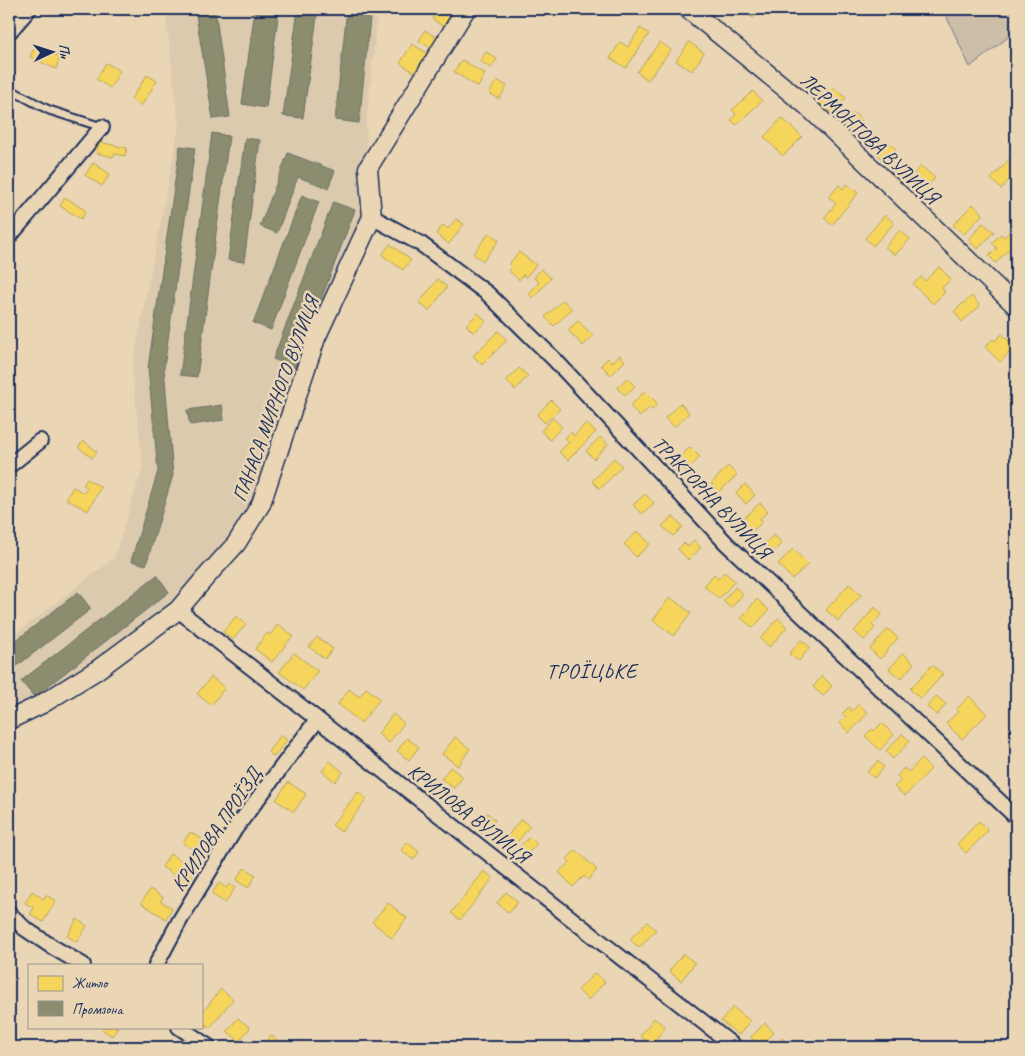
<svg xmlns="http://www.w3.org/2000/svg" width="1025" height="1056" viewBox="0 0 1025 1056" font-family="Caveat,sans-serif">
<rect width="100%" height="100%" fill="#ead6b4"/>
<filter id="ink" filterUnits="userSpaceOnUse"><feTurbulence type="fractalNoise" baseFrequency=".02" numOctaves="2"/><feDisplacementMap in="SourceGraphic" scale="10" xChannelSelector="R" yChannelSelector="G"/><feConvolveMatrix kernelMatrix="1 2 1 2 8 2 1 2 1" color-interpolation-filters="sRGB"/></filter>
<g filter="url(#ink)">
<polygon fill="#dbcaae" points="165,9 378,9 366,127 372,217 261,504 178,610 9,720 9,639 114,558 143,467 132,370 179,126"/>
<polygon fill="#ccbea8" stroke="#747683" points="943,9 1016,9 1016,31 970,67"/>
<g fill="#f6d55c" stroke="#b4a35d">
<polygon points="438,9 448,9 453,12 444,27 432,19"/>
<polygon points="741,9 760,9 753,18"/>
<polygon points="640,28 649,34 626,68 610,58 620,42 628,47"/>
<polygon points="425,30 437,38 431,48 419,41"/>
<polygon points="660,42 671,50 648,80 637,72"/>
<polygon points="689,42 704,53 692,71 676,61"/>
<polygon points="412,44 427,53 415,73 400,63"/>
<polygon points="35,46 60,57 56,69 30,57"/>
<polygon points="486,52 497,59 491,68 480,61"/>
<polygon points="462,60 485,74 478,87 454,72"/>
<polygon points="106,63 120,71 110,88 96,79"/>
<polygon points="147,75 157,81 141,106 131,99"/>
<polygon points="497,80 507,86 499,99 489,93"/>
<polygon points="820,87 827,93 833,87 846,98 832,114 812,96"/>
<polygon points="753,91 762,101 736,125 731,120 736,114 732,110"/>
<polygon points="854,113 862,121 852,132 844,124"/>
<polygon points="782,118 802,137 783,156 764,137"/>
<polygon points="99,142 127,148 125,156 114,154 113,157 96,153"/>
<polygon points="888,142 896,149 885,162 877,154"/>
<polygon points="1015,153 1016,154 1016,172 1001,189 991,179"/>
<polygon points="93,163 110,174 102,186 85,175"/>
<polygon points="921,166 935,178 920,195 910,186 918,178 914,174"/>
<polygon points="847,184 858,193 832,225 824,218 836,203 829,197 839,185 843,189"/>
<polygon points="65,197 86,211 81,219 60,206"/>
<polygon points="973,204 983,214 964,234 953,225"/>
<polygon points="885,215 894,223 873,246 865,238"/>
<polygon points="456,219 464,224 449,244 436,234 443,225 448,229"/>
<polygon points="983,223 994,232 978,249 968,240"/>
<polygon points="1016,226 1016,246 1014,244 996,263 989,256 997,248 992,243 1001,234 1004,237"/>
<polygon points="900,230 910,239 895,255 885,247"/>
<polygon points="489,233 499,240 483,261 473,254"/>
<polygon points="390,244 411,260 403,270 382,255"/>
<polygon points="519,252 536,265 526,277 523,275 519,280 509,271 512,267 509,264"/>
<polygon points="939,267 951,279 942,288 945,292 933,304 913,284 921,277 925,281"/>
<polygon points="541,269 551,278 533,298 529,294 539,282 534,278"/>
<polygon points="438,279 447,287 429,311 419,303"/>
<polygon points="972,296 980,306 962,322 954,311"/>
<polygon points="563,300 572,309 554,326 545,317"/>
<polygon points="478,313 486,321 474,333 466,325"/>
<polygon points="578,321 593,336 583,346 568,330"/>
<polygon points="498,331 507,340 482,365 473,356"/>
<polygon points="1002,334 1009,341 1013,337 1016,341 1016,346 1000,362 985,347 993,339 995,341"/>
<polygon points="620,355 625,361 611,375 601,365 608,358 612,362"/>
<polygon points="519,368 528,376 515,390 506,381"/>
<polygon points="627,378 635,386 625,395 617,388"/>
<polygon points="645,391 658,404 652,410 650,407 640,417 630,406"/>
<polygon points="551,400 560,409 545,423 537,415"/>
<polygon points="680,403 689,413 674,427 665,418"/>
<polygon points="553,418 562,427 550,440 541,431"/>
<polygon points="586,423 596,432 568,460 559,452 569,442 565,438 571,432 574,436"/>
<polygon points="600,437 608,444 594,459 586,451"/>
<polygon points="84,441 97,452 92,458 78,447"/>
<polygon points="690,447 700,457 686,471 676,461"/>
<polygon points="614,458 622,466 600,489 592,481"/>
<polygon points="728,466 737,475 719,492 711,484"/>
<polygon points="87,479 101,487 88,511 66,499 73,487 84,493 87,487 83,485"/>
<polygon points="745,484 755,495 746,504 736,493"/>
<polygon points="645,494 654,503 642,514 633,505"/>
<polygon points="760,503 768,511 760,519 763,521 748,536 737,525"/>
<polygon points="673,516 683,527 673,536 662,526"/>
<polygon points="638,531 650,544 636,557 624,544"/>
<polygon points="774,535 782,543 773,552 764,544"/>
<polygon points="694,540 701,548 688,560 678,549 684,543 688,547"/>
<polygon points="793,549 808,564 792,579 778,564"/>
<polygon points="724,572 735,581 719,599 704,586 714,574 718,579"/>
<polygon points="849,584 861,595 838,621 826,610"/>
<polygon points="735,587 743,594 731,608 723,601"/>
<polygon points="670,597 691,613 674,636 653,620"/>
<polygon points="757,599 769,610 753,628 741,618"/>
<polygon points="875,607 882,614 872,625 875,628 864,640 854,631"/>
<polygon points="236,616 246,624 233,640 223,632"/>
<polygon points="778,618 787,627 770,647 760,639"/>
<polygon points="278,624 293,636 272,662 255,649 267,633 270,635"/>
<polygon points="888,629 898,638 880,659 870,649"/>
<polygon points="317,637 333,649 325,659 309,647"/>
<polygon points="801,640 810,647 799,661 789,654"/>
<polygon points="294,653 318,671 303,690 279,672"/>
<polygon points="903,653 914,663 901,679 889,669"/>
<polygon points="932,665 943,674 921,699 910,689"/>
<polygon points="822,676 832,686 823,696 813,687"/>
<polygon points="211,677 225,688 211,705 197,694"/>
<polygon points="366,688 380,699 361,723 338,704 349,689 359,697"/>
<polygon points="936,696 946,704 937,715 927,707"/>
<polygon points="969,696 987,714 962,739 946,723 958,712 956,710"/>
<polygon points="859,704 868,713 849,733 840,723 846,717 842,714 849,707 852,711"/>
<polygon points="393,714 404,723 389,743 378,734"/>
<polygon points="882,723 894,735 880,750 865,736 872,729 874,731"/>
<polygon points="902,734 910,741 893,759 886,751"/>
<polygon points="281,735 287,740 274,757 268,752"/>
<polygon points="455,737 470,749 458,766 442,754"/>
<polygon points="407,738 419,747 409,760 397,751"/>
<polygon points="921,759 931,769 905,796 894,787 901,780 897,776 904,768 909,772"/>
<polygon points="330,761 343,772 335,782 322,771"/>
<polygon points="878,761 884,767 874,778 867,772"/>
<polygon points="450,767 463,777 454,788 441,779"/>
<polygon points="288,782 306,794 294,812 276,800"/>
<polygon points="358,792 367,799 341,832 332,825"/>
<polygon points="487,813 495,820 484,834 476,827"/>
<polygon points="521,819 530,826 515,845 506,838"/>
<polygon points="979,821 988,831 966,853 957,844"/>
<polygon points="190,832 205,841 198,852 183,843"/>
<polygon points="530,837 537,844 525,856 518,848"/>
<polygon points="407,842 419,852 413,860 401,850"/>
<polygon points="576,850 597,870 588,880 584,876 573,887 559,872 570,862 567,859"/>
<polygon points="170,854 196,870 185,887 172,879 174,875 162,867"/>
<polygon points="244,868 256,875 248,888 236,880"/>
<polygon points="484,871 493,878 460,920 451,913"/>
<polygon points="219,883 226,888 229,884 235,888 225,903 212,894"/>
<polygon points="150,889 163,897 160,901 172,908 166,919 141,903"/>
<polygon points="32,891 44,899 46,895 56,901 43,922 30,914 34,908 25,903"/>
<polygon points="506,892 518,902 509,913 497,903"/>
<polygon points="388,903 407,918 392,938 372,922"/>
<polygon points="77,919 87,926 77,942 67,936"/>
<polygon points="647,922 656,930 639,948 630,939"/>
<polygon points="683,954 695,963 681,981 669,971"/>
<polygon points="595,973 605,982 588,1000 578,990"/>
<polygon points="221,989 233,999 210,1028 201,1021 201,1014"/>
<polygon points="733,1007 750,1021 739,1035 721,1021"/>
<polygon points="238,1018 250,1028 239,1041 227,1031"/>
<polygon points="654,1018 665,1027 652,1045 640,1036"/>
<polygon points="765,1023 774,1033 760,1047 751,1037"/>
<polygon points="99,1027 118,1027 112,1036"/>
<polygon points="271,1035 280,1043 277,1047 261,1047"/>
<polygon points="782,1038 791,1047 772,1047"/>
</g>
<g fill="#8c8c6e" stroke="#6a7069">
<polygon points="195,9 215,9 230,117 213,119"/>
<polygon points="255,9 279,9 266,108 242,104"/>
<polygon points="298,9 318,9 303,118 283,116"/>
<polygon points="347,9 371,9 359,123 335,120"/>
<polygon points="212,133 229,136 197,377 180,375"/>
<polygon points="245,138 260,140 244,262 228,260"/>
<polygon points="180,146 195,148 164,368 173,475 146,565 131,561 158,471 148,368"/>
<polygon points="288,153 335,171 328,188 298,177 277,233 260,226"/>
<polygon points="302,195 319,202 271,330 253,323"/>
<polygon points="333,202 355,210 295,368 273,359"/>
<polygon points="222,405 224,420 190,425 187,410"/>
<polygon points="157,575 169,592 34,697 21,681"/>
<polygon points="78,592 91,609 9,672 9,646"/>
</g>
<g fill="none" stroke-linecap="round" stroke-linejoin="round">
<g stroke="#1b2f5e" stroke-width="11">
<polyline id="service" points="9,89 49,110 102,127"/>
</g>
<g stroke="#1b2f5e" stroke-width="18">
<g id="minor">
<polyline points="9,32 29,9"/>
<polyline points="372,217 421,244 488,294 555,360 727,544 1016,817"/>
<polyline points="9,237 102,127"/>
<polyline points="9,466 40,441"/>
<polyline points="178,610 735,1047"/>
<polyline points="9,913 24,928 51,946 83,965"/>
<polyline points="156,965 180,920 235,829 317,720"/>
<polyline points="179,1027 209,1047"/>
</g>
</g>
<g stroke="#1b2f5e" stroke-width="21">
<g id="tertiary">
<polyline points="688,9 806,105 1016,306"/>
<polyline points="9,720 42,704 97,670 178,610 205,578 236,544 261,504 316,338 372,217 368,168 466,9"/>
</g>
</g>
<use href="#service" stroke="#ead6b4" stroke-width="7"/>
<use href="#minor" stroke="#ead6b4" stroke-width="14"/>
<use href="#tertiary" stroke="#ead6b4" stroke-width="18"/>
</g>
</g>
<g text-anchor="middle" stroke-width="5" stroke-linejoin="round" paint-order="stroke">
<g font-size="20" fill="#1b2f5e" stroke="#ead6b4">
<text transform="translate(870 138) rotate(43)" y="7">ЛЕРМОНТОВА ВУЛИЦЯ</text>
<text transform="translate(275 399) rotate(-70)" y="7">ПАНАСА МИРНОГО ВУЛИЦЯ</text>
<text transform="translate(712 497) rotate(46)" y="7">ТРАКТОРНА ВУЛИЦЯ</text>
<text transform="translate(469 813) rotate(38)" y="7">КРИЛОВА ВУЛИЦЯ</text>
<text transform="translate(216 829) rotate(-56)" y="7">КРИЛОВА ПРОЇЗД</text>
</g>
<g font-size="21" letter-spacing="1" fill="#1b2f5e" stroke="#ead6b4">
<text x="592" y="678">ТРОЇЦЬКЕ</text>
</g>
</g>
<rect width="1025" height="1056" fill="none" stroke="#ead6b4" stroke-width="30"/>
<rect x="15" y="15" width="995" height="1026" fill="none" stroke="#1b2f5e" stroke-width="2" filter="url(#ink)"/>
<rect x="28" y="964" width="175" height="65" fill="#ead6b4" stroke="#979392"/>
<rect x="38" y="976" width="25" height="15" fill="#f6d55c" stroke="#979392"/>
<text x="72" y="988" font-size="15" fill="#1b2f5e">Житло</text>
<rect x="38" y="1001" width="25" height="15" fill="#8c8c6e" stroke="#979392"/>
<text x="72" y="1014" font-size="15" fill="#1b2f5e">Промзона</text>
<g transform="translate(52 52) rotate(86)" stroke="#ead6b4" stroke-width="4" paint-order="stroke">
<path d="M0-4L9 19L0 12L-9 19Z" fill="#1b2f5e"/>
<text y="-8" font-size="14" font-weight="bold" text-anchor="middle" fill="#1b2f5e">Пн</text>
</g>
</svg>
